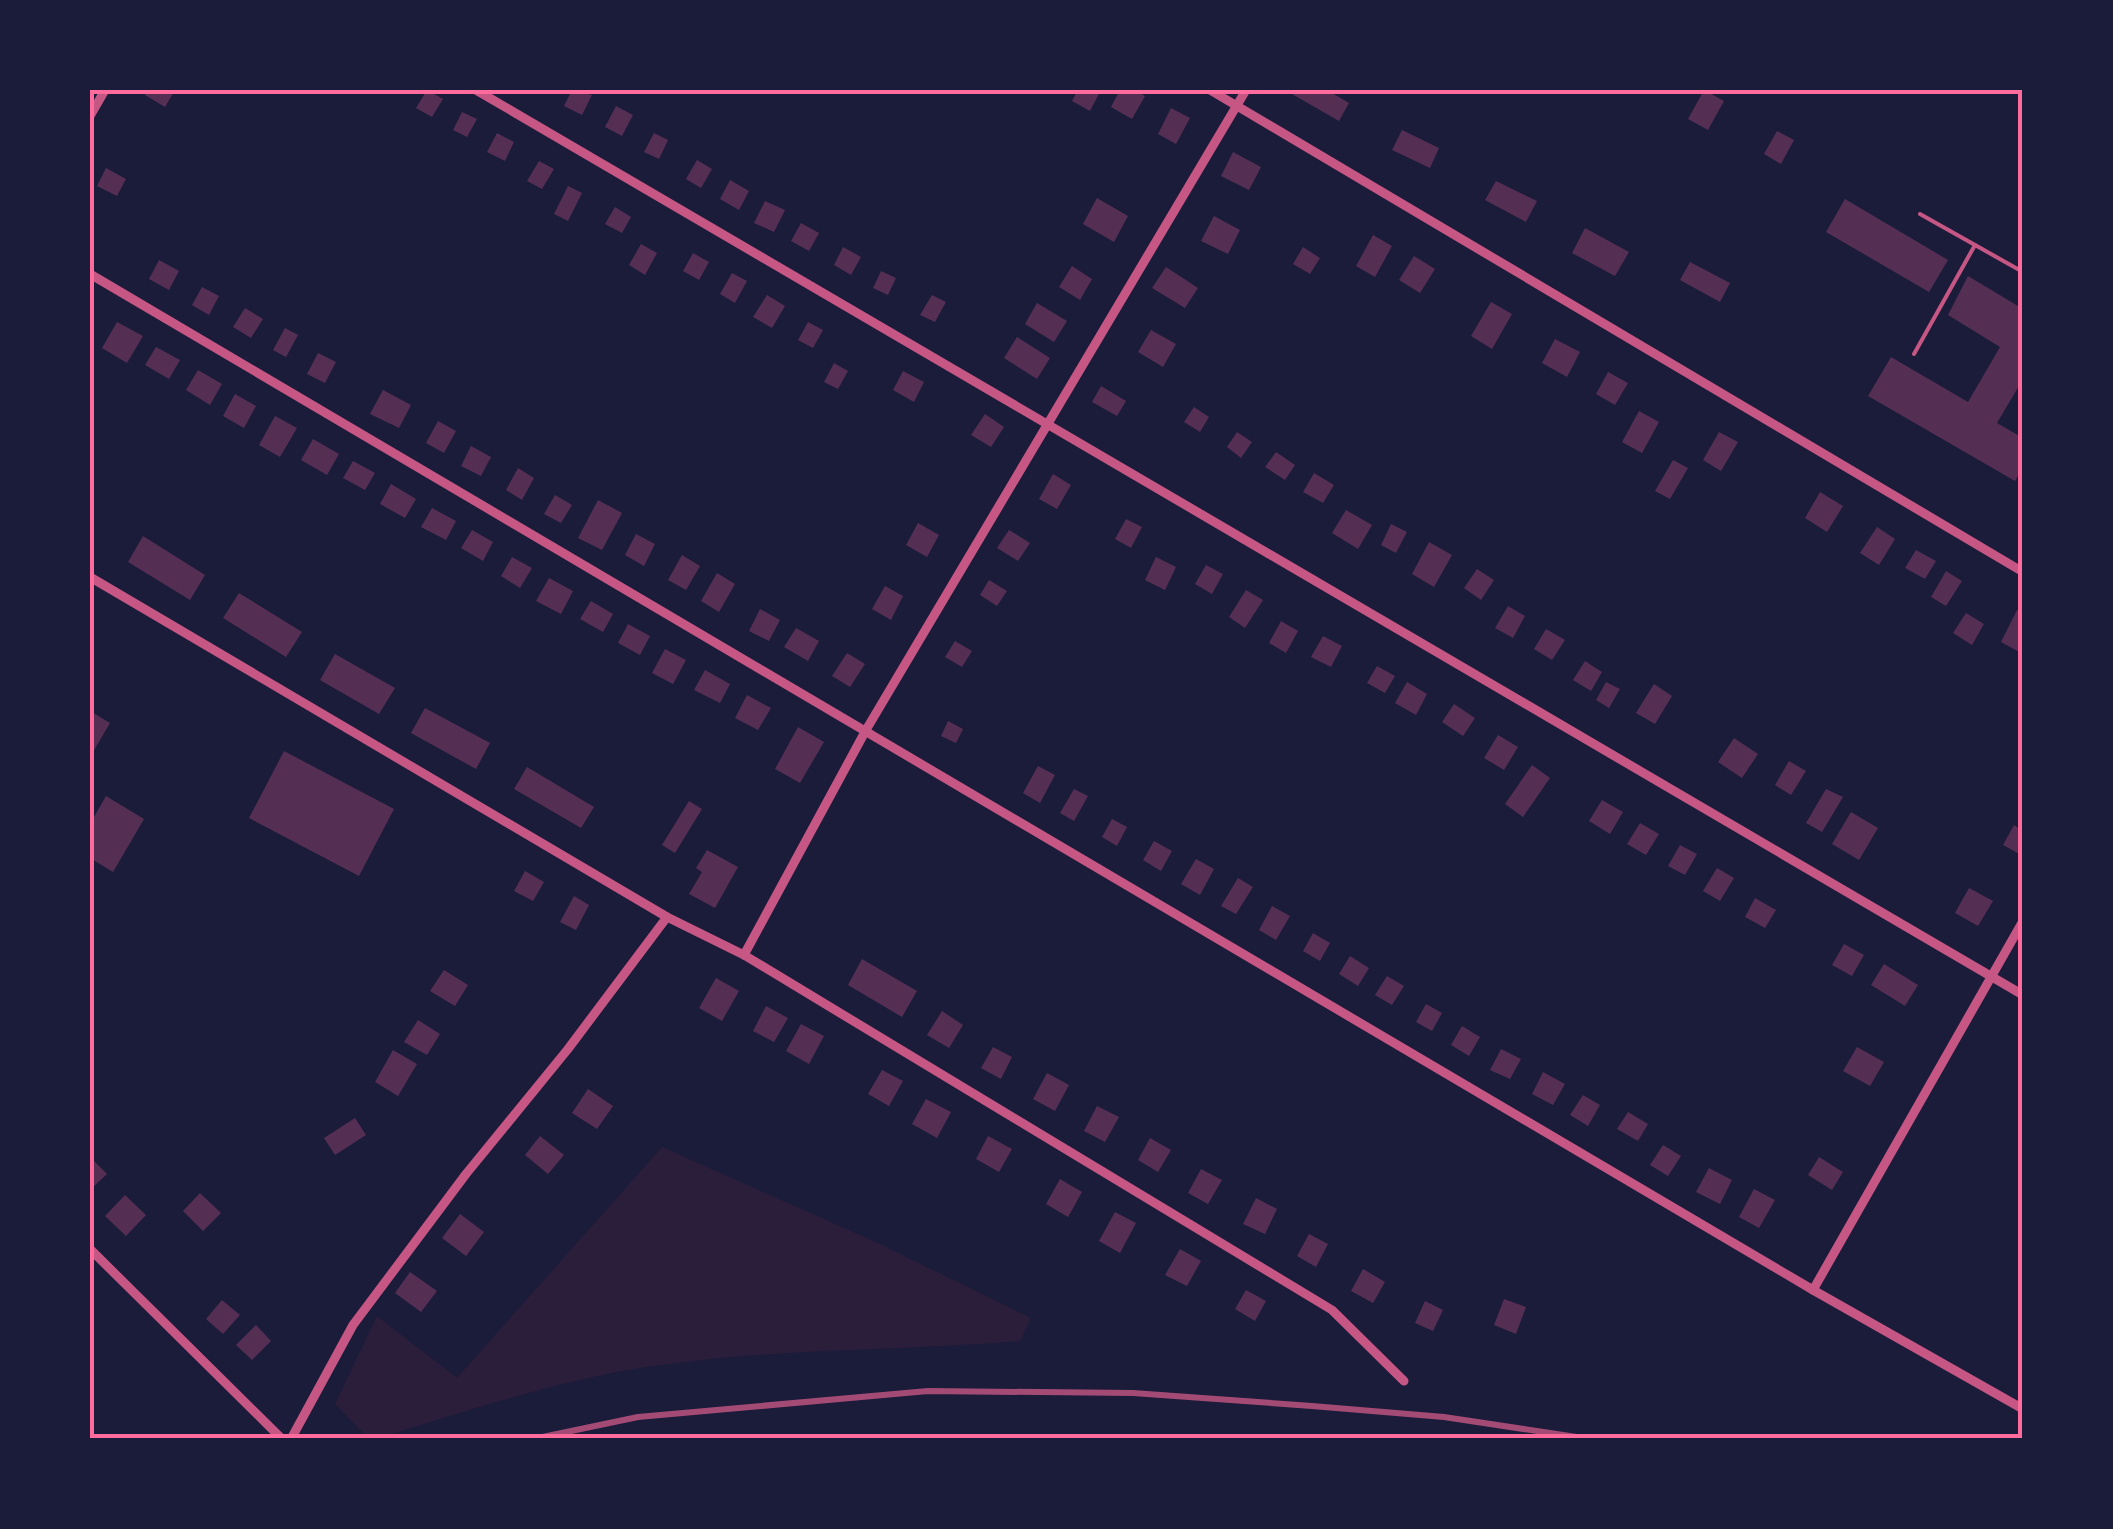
<svg xmlns="http://www.w3.org/2000/svg" width="2113" height="1529" viewBox="0 0 2113 1529" font-family="Barlow,sans-serif">
<rect width="100%" height="100%" fill="#1b1b3a"/>
<path fill="#2a1e3b" d="M662,1147L880,1244L1031,1318L1020,1341C896,1351 771,1348 647,1367C555,1381 464,1412 375,1439H369L335,1404L377,1316L457,1378Z"/>
<g fill="#542f53">
<polygon points="148,90 175,90 165,107 145,95"/>
<polygon points="427,90 443,99 432,117 416,108"/>
<polygon points="572,90 592,95 582,115 564,106"/>
<polygon points="1078,90 1101,90 1090,111 1072,101"/>
<polygon points="1120,90 1134,90 1145,96 1132,119 1111,107"/>
<polygon points="1295,90 1327,90 1349,103 1339,121 1292,94"/>
<polygon points="1704,90 1724,101 1708,130 1688,119"/>
<polygon points="616,106 633,115 622,136 605,127"/>
<polygon points="1171,108 1190,118 1176,144 1158,134"/>
<polygon points="462,112 477,119 467,137 453,130"/>
<polygon points="1402,130 1439,148 1430,168 1392,150"/>
<polygon points="1777,131 1794,140 1781,164 1764,154"/>
<polygon points="497,133 514,142 505,161 487,152"/>
<polygon points="654,133 668,140 659,159 644,152"/>
<polygon points="1233,152 1261,167 1249,190 1221,176"/>
<polygon points="697,160 712,169 701,188 686,179"/>
<polygon points="539,161 554,169 542,189 527,181"/>
<polygon points="106,168 126,179 117,196 97,186"/>
<polygon points="730,180 749,191 739,210 720,199"/>
<polygon points="1496,181 1537,201 1526,222 1485,200"/>
<polygon points="568,186 582,193 568,221 554,214"/>
<polygon points="1097,198 1128,216 1114,242 1083,224"/>
<polygon points="1845,199 1948,260 1929,292 1826,232"/>
<polygon points="765,201 785,210 774,232 754,223"/>
<polygon points="615,207 631,217 622,233 605,224"/>
<polygon points="1214,216 1240,230 1228,254 1201,241"/>
<polygon points="801,223 819,233 809,251 791,241"/>
<polygon points="1585,228 1629,252 1615,276 1572,253"/>
<polygon points="1373,235 1392,246 1375,277 1356,266"/>
<polygon points="641,244 657,253 645,275 629,265"/>
<polygon points="843,247 861,257 851,275 834,265"/>
<polygon points="1303,247 1320,258 1310,274 1293,264"/>
<polygon points="693,253 709,262 699,280 683,271"/>
<polygon points="1414,256 1435,269 1420,293 1399,280"/>
<polygon points="159,260 179,271 169,290 149,279"/>
<polygon points="1690,262 1730,283 1720,302 1680,280"/>
<polygon points="1072,266 1092,279 1080,300 1059,287"/>
<polygon points="1166,267 1198,288 1185,308 1152,288"/>
<polygon points="881,271 896,278 888,295 873,288"/>
<polygon points="732,273 747,281 735,303 720,294"/>
<polygon points="1968,276 2023,309 2023,379 1997,423 2023,438 2023,467 2015,481 1868,396 1891,357 1968,402 2000,347 1948,315"/>
<polygon points="202,287 219,296 209,315 192,305"/>
<polygon points="767,295 785,306 772,328 753,317"/>
<polygon points="932,295 946,302 935,322 920,315"/>
<polygon points="1491,302 1512,314 1492,349 1471,336"/>
<polygon points="1037,303 1067,321 1054,342 1025,324"/>
<polygon points="245,308 263,319 251,338 233,327"/>
<polygon points="117,322 143,336 127,363 102,348"/>
<polygon points="808,322 823,330 813,348 798,340"/>
<polygon points="285,328 298,335 286,357 273,350"/>
<polygon points="1151,330 1176,344 1163,367 1138,352"/>
<polygon points="1017,337 1050,358 1037,379 1004,358"/>
<polygon points="1555,339 1580,352 1567,377 1542,363"/>
<polygon points="156,347 180,360 169,379 145,365"/>
<polygon points="318,353 336,362 325,383 307,374"/>
<polygon points="834,363 848,371 838,389 824,382"/>
<polygon points="198,370 222,384 210,405 186,390"/>
<polygon points="903,371 924,382 914,402 893,390"/>
<polygon points="1608,372 1628,383 1615,405 1596,394"/>
<polygon points="1101,386 1126,401 1117,416 1092,402"/>
<polygon points="383,390 411,405 399,428 370,414"/>
<polygon points="235,394 256,406 244,428 223,416"/>
<polygon points="1194,407 1209,417 1200,432 1184,422"/>
<polygon points="1639,411 1659,422 1642,453 1622,442"/>
<polygon points="985,414 1004,427 991,447 971,435"/>
<polygon points="275,416 297,428 280,457 259,445"/>
<polygon points="438,421 456,431 444,453 426,443"/>
<polygon points="1237,432 1252,442 1241,458 1227,447"/>
<polygon points="1719,432 1738,442 1721,471 1703,460"/>
<polygon points="313,439 339,454 327,475 301,460"/>
<polygon points="471,446 491,457 481,476 461,466"/>
<polygon points="1276,452 1295,465 1285,480 1265,467"/>
<polygon points="1673,460 1688,468 1670,499 1655,491"/>
<polygon points="353,461 375,473 365,490 343,478"/>
<polygon points="518,468 534,478 522,500 506,490"/>
<polygon points="1314,473 1334,485 1323,503 1303,492"/>
<polygon points="1053,474 1071,485 1057,509 1039,499"/>
<polygon points="391,484 416,499 405,518 380,504"/>
<polygon points="1820,492 1843,506 1827,532 1805,518"/>
<polygon points="555,495 572,505 561,523 544,514"/>
<polygon points="598,500 622,513 602,550 578,538"/>
<polygon points="432,508 456,521 446,540 421,527"/>
<polygon points="1346,510 1372,525 1358,549 1332,533"/>
<polygon points="1126,519 1142,527 1131,548 1115,539"/>
<polygon points="918,523 939,535 927,557 906,545"/>
<polygon points="1391,524 1407,532 1396,553 1381,545"/>
<polygon points="1877,527 1895,539 1879,565 1860,553"/>
<polygon points="472,530 493,542 483,561 461,548"/>
<polygon points="1009,530 1030,543 1018,561 997,548"/>
<polygon points="636,534 655,544 644,566 625,555"/>
<polygon points="143,536 205,575 190,600 128,562"/>
<polygon points="1429,542 1452,555 1434,587 1412,574"/>
<polygon points="1916,550 1936,561 1925,579 1905,568"/>
<polygon points="682,555 700,566 686,590 668,580"/>
<polygon points="512,557 532,568 520,588 501,576"/>
<polygon points="1156,557 1176,567 1165,590 1145,580"/>
<polygon points="1206,565 1223,574 1212,594 1195,584"/>
<polygon points="1477,569 1494,580 1481,600 1464,588"/>
<polygon points="1946,571 1962,581 1946,606 1931,597"/>
<polygon points="717,573 735,584 719,612 701,601"/>
<polygon points="549,578 573,591 561,614 536,601"/>
<polygon points="989,580 1007,591 997,606 980,595"/>
<polygon points="885,586 903,596 891,620 872,609"/>
<polygon points="1246,590 1263,600 1245,628 1229,617"/>
<polygon points="239,593 302,632 286,657 223,618"/>
<polygon points="591,601 613,614 603,632 580,619"/>
<polygon points="1508,606 1525,616 1513,638 1495,628"/>
<polygon points="760,609 780,620 769,641 749,631"/>
<polygon points="2017,610 2023,613 2023,654 2001,642"/>
<polygon points="1966,613 1984,624 1972,645 1953,633"/>
<polygon points="1281,621 1298,631 1286,653 1269,643"/>
<polygon points="628,624 650,636 640,655 618,643"/>
<polygon points="796,628 819,641 808,661 784,647"/>
<polygon points="1546,629 1565,640 1552,660 1534,649"/>
<polygon points="1323,636 1342,646 1331,667 1311,657"/>
<polygon points="955,641 972,651 962,667 945,657"/>
<polygon points="665,649 686,660 673,684 652,673"/>
<polygon points="847,653 865,664 850,687 832,676"/>
<polygon points="335,654 395,688 379,714 320,680"/>
<polygon points="1585,661 1602,672 1591,691 1573,680"/>
<polygon points="1377,666 1395,676 1385,693 1367,683"/>
<polygon points="705,670 730,684 720,703 694,690"/>
<polygon points="1407,682 1427,694 1416,715 1395,703"/>
<polygon points="1606,682 1620,689 1609,708 1596,700"/>
<polygon points="1654,684 1672,696 1655,724 1636,713"/>
<polygon points="747,695 771,708 758,730 735,718"/>
<polygon points="1454,704 1475,718 1463,736 1442,722"/>
<polygon points="425,708 490,743 476,769 411,733"/>
<polygon points="90,711 110,723 90,757"/>
<polygon points="948,721 963,729 956,743 941,736"/>
<polygon points="798,727 824,742 800,783 775,769"/>
<polygon points="1498,735 1518,747 1504,770 1484,758"/>
<polygon points="1734,738 1758,754 1742,778 1718,762"/>
<polygon points="284,751 394,809 359,876 249,818"/>
<polygon points="1789,761 1806,771 1791,795 1775,785"/>
<polygon points="1532,765 1550,778 1523,817 1505,804"/>
<polygon points="1038,766 1055,775 1040,803 1023,793"/>
<polygon points="527,767 594,807 581,828 514,789"/>
<polygon points="1074,789 1088,796 1074,821 1060,813"/>
<polygon points="1826,789 1843,797 1822,832 1806,823"/>
<polygon points="106,796 144,819 113,872 90,858 90,824"/>
<polygon points="1602,800 1623,812 1610,834 1589,821"/>
<polygon points="689,801 702,809 675,853 662,845"/>
<polygon points="1851,812 1878,828 1859,860 1832,844"/>
<polygon points="1112,819 1127,827 1117,846 1102,837"/>
<polygon points="1640,823 1659,834 1646,855 1627,844"/>
<polygon points="2014,825 2023,831 2023,856 2003,845"/>
<polygon points="1154,841 1172,851 1161,871 1143,860"/>
<polygon points="1680,845 1697,854 1685,875 1668,866"/>
<polygon points="707,850 738,867 715,908 689,894 702,872 696,868"/>
<polygon points="1196,859 1214,869 1200,895 1181,884"/>
<polygon points="1717,868 1734,878 1720,901 1703,891"/>
<polygon points="525,871 544,882 533,901 514,891"/>
<polygon points="1238,878 1253,887 1236,914 1221,906"/>
<polygon points="1969,888 1993,901 1978,926 1955,913"/>
<polygon points="574,896 589,905 576,930 560,922"/>
<polygon points="1755,898 1776,910 1765,928 1745,917"/>
<polygon points="1272,906 1290,916 1276,940 1259,930"/>
<polygon points="1313,933 1330,943 1320,961 1303,951"/>
<polygon points="1844,944 1864,955 1852,976 1832,965"/>
<polygon points="1350,956 1369,968 1358,986 1339,974"/>
<polygon points="862,959 917,991 902,1017 848,985"/>
<polygon points="1884,964 1918,985 1905,1006 1871,985"/>
<polygon points="444,970 468,985 455,1006 430,991"/>
<polygon points="1387,976 1404,986 1392,1005 1375,995"/>
<polygon points="716,978 739,991 722,1021 699,1008"/>
<polygon points="1426,1004 1442,1013 1432,1031 1416,1022"/>
<polygon points="766,1006 788,1018 774,1042 753,1031"/>
<polygon points="942,1011 963,1025 949,1048 927,1035"/>
<polygon points="418,1020 440,1034 427,1055 404,1042"/>
<polygon points="801,1024 824,1036 809,1064 786,1051"/>
<polygon points="1462,1026 1480,1037 1469,1056 1451,1045"/>
<polygon points="993,1047 1012,1057 1001,1079 981,1068"/>
<polygon points="1857,1047 1884,1062 1870,1086 1843,1071"/>
<polygon points="1501,1049 1521,1059 1510,1079 1490,1070"/>
<polygon points="393,1050 417,1064 398,1096 375,1082"/>
<polygon points="882,1070 903,1081 889,1106 868,1094"/>
<polygon points="1543,1072 1565,1084 1553,1105 1532,1094"/>
<polygon points="1047,1073 1069,1085 1055,1111 1033,1099"/>
<polygon points="588,1089 613,1106 597,1129 572,1113"/>
<polygon points="1583,1095 1600,1105 1588,1126 1570,1115"/>
<polygon points="926,1099 951,1112 937,1138 912,1124"/>
<polygon points="1097,1106 1119,1117 1105,1142 1084,1131"/>
<polygon points="1628,1112 1648,1124 1638,1141 1617,1129"/>
<polygon points="355,1118 366,1135 335,1155 324,1138"/>
<polygon points="540,1136 564,1155 548,1174 525,1155"/>
<polygon points="988,1136 1012,1149 999,1172 976,1159"/>
<polygon points="1150,1138 1171,1150 1158,1172 1138,1160"/>
<polygon points="1663,1145 1681,1156 1668,1176 1650,1165"/>
<polygon points="90,1157 107,1174 90,1190"/>
<polygon points="1819,1157 1843,1172 1832,1190 1808,1175"/>
<polygon points="1709,1168 1732,1180 1720,1204 1696,1192"/>
<polygon points="1201,1169 1222,1180 1208,1204 1188,1193"/>
<polygon points="1060,1179 1082,1192 1068,1217 1046,1204"/>
<polygon points="1754,1189 1775,1200 1759,1228 1739,1217"/>
<polygon points="200,1193 221,1213 203,1231 183,1211"/>
<polygon points="125,1195 146,1215 126,1236 105,1216"/>
<polygon points="1256,1198 1277,1209 1265,1234 1243,1224"/>
<polygon points="1115,1212 1136,1223 1120,1253 1099,1241"/>
<polygon points="460,1214 484,1232 466,1256 442,1238"/>
<polygon points="1309,1234 1328,1244 1316,1267 1297,1256"/>
<polygon points="1180,1249 1201,1261 1187,1286 1165,1275"/>
<polygon points="1363,1269 1385,1282 1373,1303 1351,1291"/>
<polygon points="410,1272 437,1291 421,1312 395,1293"/>
<polygon points="1246,1290 1266,1301 1255,1321 1235,1309"/>
<polygon points="1504,1299 1526,1307 1516,1334 1494,1325"/>
<polygon points="222,1300 240,1315 223,1334 206,1319"/>
<polygon points="1425,1301 1443,1310 1433,1331 1415,1323"/>
<polygon points="256,1325 271,1341 252,1360 236,1345"/>
</g>
<g fill="none" stroke-linecap="round" stroke-linejoin="round">
<g stroke="#c65784" stroke-width="4">
<polyline points="1920,214 2023,272"/>
<polyline points="1914,354 1975,245"/>
</g>
<g stroke="#c65784" stroke-width="9">
<polyline points="476,90 2023,995"/>
<polyline points="1210,90 2023,572"/>
<polyline points="90,116 105,90"/>
<polyline points="90,274 1813,1290 2023,1409"/>
<polyline points="90,577 667,917 744,955 1332,1310 1404,1381"/>
<polyline points="744,955 866,730 1246,90"/>
<polyline points="90,1249 282,1439"/>
<polyline points="1813,1290 2023,921"/>
<polyline points="291,1439 353,1325 466,1174 568,1049 667,917"/>
</g>
<polyline stroke="#a44b75" stroke-width="6" points="533,1439 638,1417 928,1391 1133,1393 1312,1406 1444,1417 1590,1439"/>
</g>
<rect width="2113" height="1529" fill="none" stroke="#1b1b3a" stroke-width="185"/>
<rect x="92" y="92" width="1928" height="1344" fill="none" stroke="#ff6b9d" stroke-width="4"/>
</svg>
